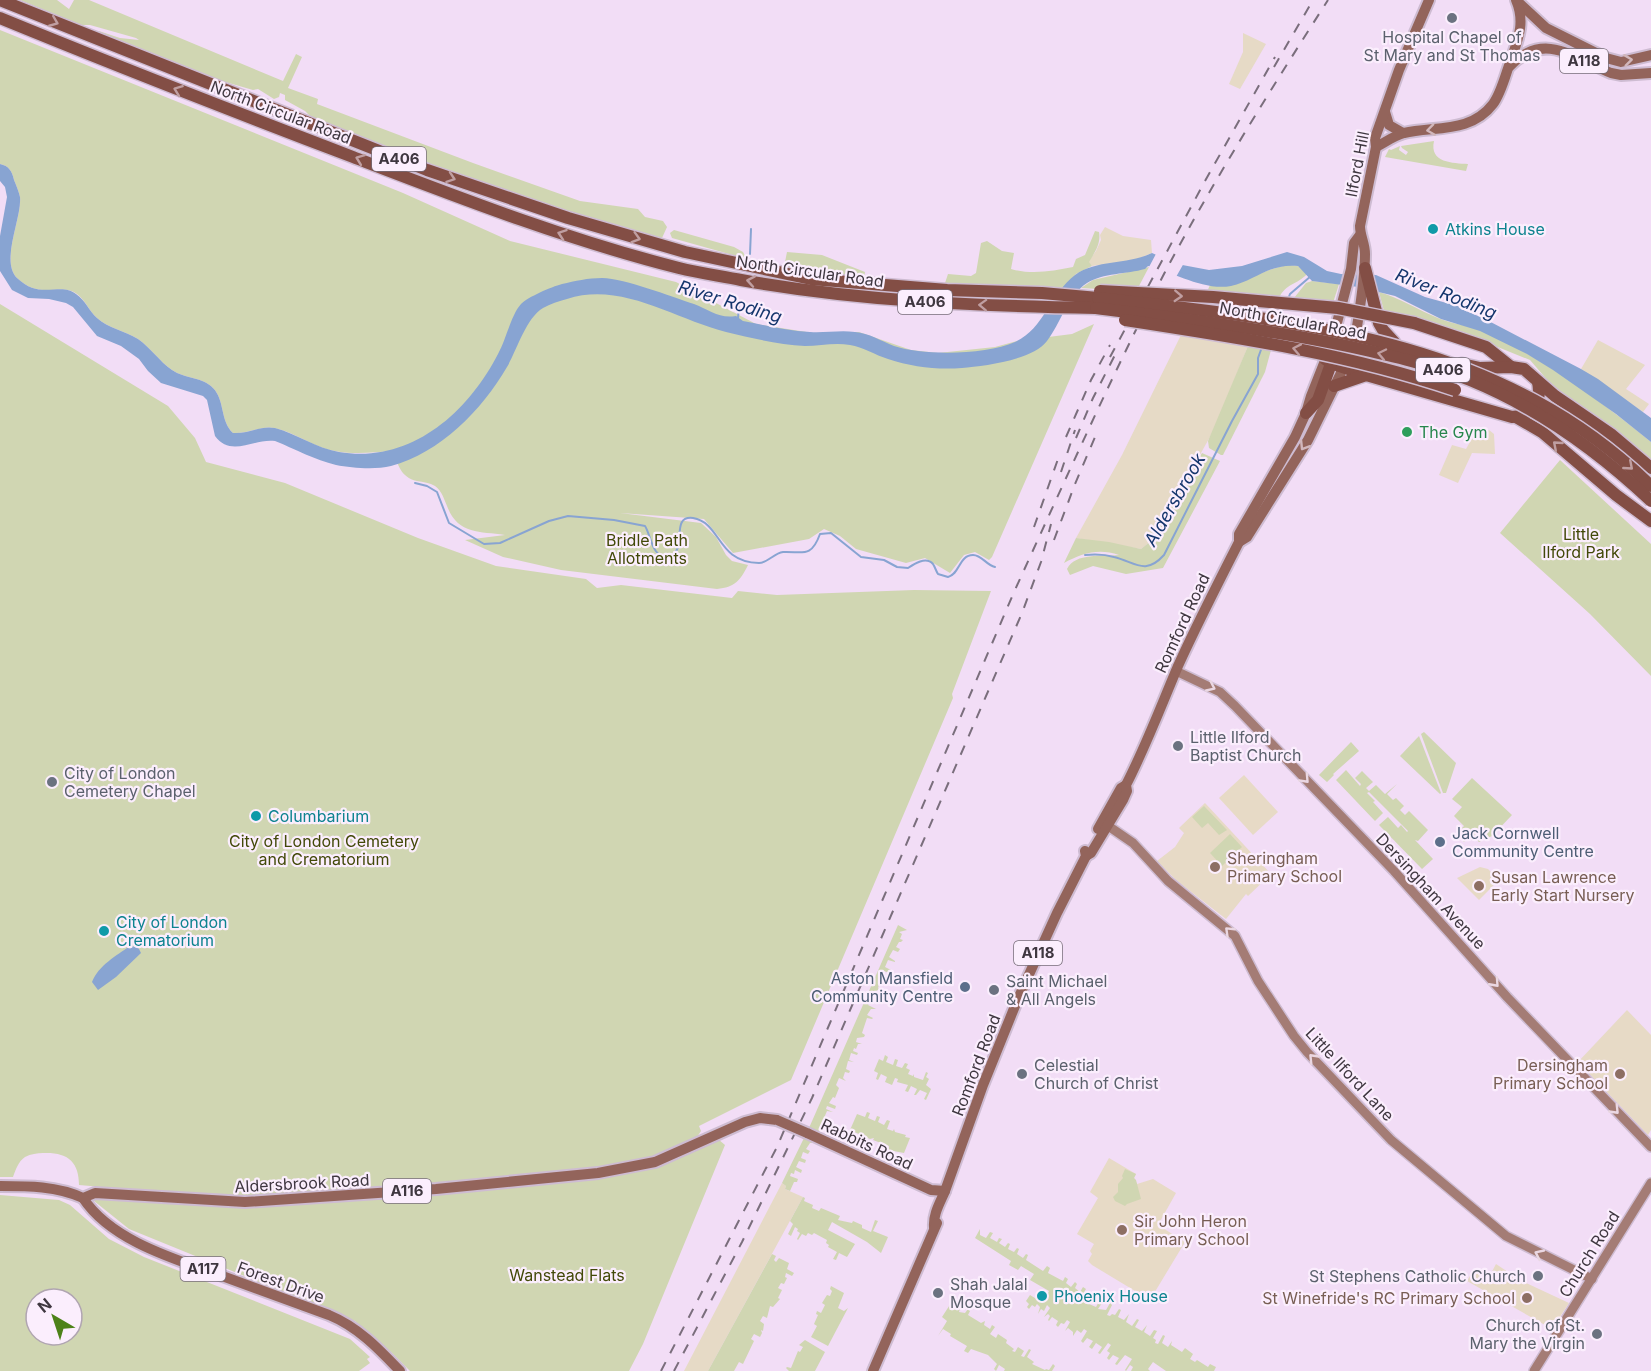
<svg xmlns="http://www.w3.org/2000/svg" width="1651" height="1371" viewBox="0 0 1651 1371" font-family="Inter,sans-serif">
<rect width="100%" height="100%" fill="#f2ddf6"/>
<g fill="#e6dac6">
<polygon points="1243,33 1266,44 1240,89 1229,84 1243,52"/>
<polygon points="1105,227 1123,236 1151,240 1152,253 1135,260 1092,266 1088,262 1096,251 1101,240 1100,235"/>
<polygon points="1181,335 1248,346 1215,428 1152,540 1141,549 1076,538 1122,455"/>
<polygon points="1598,340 1645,365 1626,389 1649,404 1643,412 1581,369"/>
<polygon points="1489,430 1494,434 1495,454 1472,453 1458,483 1439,475 1452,445 1466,449 1471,440 1481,432"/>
<polygon points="782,1183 786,1186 785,1189 803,1197 708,1371 684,1371"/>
</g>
<g fill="#e7dac6">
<polygon points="1244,775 1278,812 1253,835 1219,798"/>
<polygon points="1205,803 1271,874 1248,896 1246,894 1226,919 1176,880 1157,861 1175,847 1184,833 1179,828"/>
<polygon points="1480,867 1488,869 1499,880 1479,900 1457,878"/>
<polygon points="1627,1010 1651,1035 1651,1130 1648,1135 1578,1062"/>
<polygon points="1109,1158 1136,1174 1134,1178 1137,1184 1153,1179 1176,1193 1158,1225 1185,1242 1150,1300 1092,1265 1088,1261 1092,1254 1090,1251 1094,1244 1077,1234 1098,1198 1090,1192"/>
<polygon points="1496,1264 1520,1280 1569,1303 1552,1329 1467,1281 1473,1270 1488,1279"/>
</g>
<g fill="#d0d6b2" fill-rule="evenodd">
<path d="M20,0H57L69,9L74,0H89L283,81L296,54L302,57L288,88L318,99L317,104L473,163L580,201L638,209L645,217L663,221L667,227L662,238C542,210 427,162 313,119L305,111L285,100V95L280,93L279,97L274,99L258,89L253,90L222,81L100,34L99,31L120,38L139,40L136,38L90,25H80Z"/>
<path d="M0,30L403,193L510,241L676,282L756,324L813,333L859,332L911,350L938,353L995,347L1017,341L1072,334L1094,324L992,557L989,560L975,552L964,555L950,573L925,558L906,563L856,549L840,536L824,529L809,539L733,553L704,519L620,513L701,523L716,537L726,555L732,561L748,565C740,581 735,587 717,589L561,570L503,557L465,540L505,535C479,531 458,535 447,506C444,499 442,491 435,486C430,483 423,482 417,481C400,477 399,465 392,451C368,453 341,456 318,446C303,440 290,431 274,428C263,425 248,434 233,433C220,421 225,400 213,388C203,377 185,379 172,370C159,361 151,348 138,339C125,331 108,328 97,318C89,311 86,301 77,294C61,282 41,301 17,278C0,261 22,218 20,197C19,192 16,185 14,180C12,171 9,166 0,164Z"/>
<path d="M1434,141C1429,163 1453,163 1468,164L1466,171L1385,157L1389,149L1391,150L1400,146L1399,150L1406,155L1408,152L1402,148L1401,146Z"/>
<polygon points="674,230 734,247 743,252 747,259 672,238 670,233"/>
<path d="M1095,231L1099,232C1101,244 1095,252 1089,262L1092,266L1076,274L1064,288L945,283L948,274L971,276L976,273L981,243L987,241L1002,251L1014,253L1011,269C1032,275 1053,271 1073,267L1076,259L1085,255Z"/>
<polygon points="787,252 822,255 865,272 864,278 784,267"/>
<path d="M1290,265L1298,266L1307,274C1297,285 1286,283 1279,298L1206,294L1210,285C1239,289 1261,268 1290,265Z"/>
<polygon points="1149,267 1139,286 1133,291 1081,288 1093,280"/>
<polygon points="1312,281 1339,284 1333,303 1294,298 1306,283"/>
<path d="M1379,292C1400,298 1418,310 1438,318C1452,324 1468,325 1482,331C1543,357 1599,400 1651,442V465L1555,389L1530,360L1478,339L1384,311Z"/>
<path d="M0,304L168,406L195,438L206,462L285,483L418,538L496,566L586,579L597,588L621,585L732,598L738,591L777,595L914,590L991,591L952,694L953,698L791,1080L699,1126L701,1131L695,1140L651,1160L564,1173L294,1195H194L79,1185C79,1162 68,1152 43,1153C37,1153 31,1154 25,1157C18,1162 16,1169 13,1177H0Z"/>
<polygon points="1248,346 1271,350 1265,372 1223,455 1221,455 1209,448 1208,441"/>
<path d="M1202,453L1220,461L1163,568L1126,574L1093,566L1070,575L1067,569C1076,552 1102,557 1119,555C1099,548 1082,553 1064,563L1076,538L1109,542L1141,549L1152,540Z"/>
<polygon points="1560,460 1651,544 1651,676 1590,614 1500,533"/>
<polygon points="1424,732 1456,763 1446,793 1443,793 1421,734"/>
<polygon points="1419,736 1441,793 1440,794 1400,756"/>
<polygon points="1351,742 1359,751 1333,774 1334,775 1327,782 1319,775"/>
<polygon points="1346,770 1360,786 1361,784 1355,778 1362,771 1373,782 1366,788 1369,791 1376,785 1385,794 1397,784 1387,794 1393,800 1396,798 1404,806 1400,810 1405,815 1409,811 1428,830 1418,841 1415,840 1433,859 1422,869 1379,825 1388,817 1398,828 1401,825 1407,832 1408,831 1369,792 1367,793 1375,801 1373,802 1383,813 1375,821 1336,780"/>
<polygon points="1472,778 1512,815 1492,836 1479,842 1472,835 1464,842 1456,834 1464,826 1454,816 1462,807 1452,799"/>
<polygon points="1204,806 1227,830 1219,835 1208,823 1202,828 1192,817"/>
<polygon points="1230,834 1242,847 1222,866 1210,853"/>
<polygon points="898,925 907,930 899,932 902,934 900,939 903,940 901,942 899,942 896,947 900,949 898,952 893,950 889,957 895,961 895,962 888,960 885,967 891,970 889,973 884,971 881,978 887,981 886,983 880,981 878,988 882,991 877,990 874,996 879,999 879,1001 873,999 868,1005 876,1009 871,1009 867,1015 873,1018 872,1019 867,1018 862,1033 865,1035 864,1037 857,1038 856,1042 862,1044 858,1044 856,1049 854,1048 853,1051 858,1053 857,1055 851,1053 849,1060 854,1062 848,1061 846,1069 850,1071 849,1073 845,1072 843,1078 846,1081 839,1078 836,1085 839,1088 835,1098 833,1097 829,1103 836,1106 835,1109 827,1106 826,1109 833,1112 827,1111 824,1118 829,1122 823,1119 822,1126 827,1128 826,1130 820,1129 819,1132 809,1128"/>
<polygon points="885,1055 888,1057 886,1062 893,1065 895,1059 898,1060 896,1066 902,1068 905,1063 908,1064 906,1068 910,1070 908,1074 913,1076 914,1074 914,1077 923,1080 926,1072 928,1073 926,1077 929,1079 926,1085 931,1089 926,1100 924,1099 927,1093 920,1090 916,1095 914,1095 917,1089 911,1086 908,1092 905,1091 908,1085 897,1082 898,1079 895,1078 892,1085 885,1082 887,1077 881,1074 878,1080 876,1079 878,1073 874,1071 879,1059 883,1061"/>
<polygon points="867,1112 870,1113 868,1118 875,1121 877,1116 880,1117 878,1122 884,1125 887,1120 890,1121 887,1129 893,1131 894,1129 895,1132 906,1135 905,1137 910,1138 904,1153 888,1150 889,1146 873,1140 874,1138 870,1139 850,1130 857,1114 865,1117"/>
<polygon points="804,1138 814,1143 810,1143 806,1149 810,1151 808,1154 803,1152 801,1158 806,1160 805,1163 799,1161 796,1167 802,1170 801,1173 795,1170 794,1174 791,1173 790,1176 798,1179 797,1182 794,1182 790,1191 785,1189 786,1186 782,1183"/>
<polygon points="718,1139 725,1145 643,1344 629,1371 410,1371 392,1353 355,1321 129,1229 94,1201 96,1195 236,1205 596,1177"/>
<polygon points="1125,1169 1136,1174 1134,1178 1136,1180 1141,1199 1127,1204 1125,1206 1115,1201 1113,1197 1118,1192 1118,1184 1123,1178 1122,1176"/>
<path d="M0,1195L59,1200L70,1205L109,1239L144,1257L350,1339L370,1357L367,1359L370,1363L359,1371H0ZM36,1299H72V1335H36Z"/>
<polygon points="803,1197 805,1198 804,1201 813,1205 812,1208 819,1211 821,1208 840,1216 838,1220 852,1223 853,1221 862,1225 862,1228 871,1232 875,1220 878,1221 873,1231 888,1237 881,1253 867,1242 832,1222 828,1230 855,1244 847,1257 839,1253 836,1260 833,1259 837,1252 828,1247 829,1245 826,1243 827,1240 814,1233 812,1235 808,1233 806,1236 802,1234 798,1240 797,1239 800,1233 797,1231 798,1229 795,1227 791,1236 788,1234 793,1224 790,1221"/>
<polygon points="980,1229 980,1235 986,1238 990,1232 993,1233 990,1238 997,1242 999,1238 1002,1239 999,1243 1005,1247 1008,1243 1010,1244 1008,1249 1014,1252 1017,1248 1019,1249 1017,1254 1023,1258 1026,1254 1028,1255 1026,1260 1043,1271 1047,1266 1050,1268 1048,1273 1063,1281 1065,1277 1068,1279 1066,1283 1071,1287 1075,1282 1077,1284 1075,1288 1080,1292 1083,1287 1086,1289 1080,1299 1088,1299 1092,1293 1095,1294 1089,1304 1096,1307 1101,1298 1104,1300 1098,1309 1106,1310 1110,1303 1112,1305 1107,1315 1110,1316 1112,1314 1115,1315 1119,1309 1121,1310 1118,1317 1124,1320 1129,1314 1126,1322 1132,1326 1137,1319 1139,1320 1135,1327 1142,1331 1147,1325 1144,1332 1150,1336 1154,1330 1157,1331 1153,1338 1156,1340 1155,1343 1158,1344 1163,1335 1165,1336 1162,1343 1168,1347 1172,1341 1171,1345 1182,1352 1185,1348 1193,1354 1190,1359 1195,1362 1197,1360 1208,1367 1210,1364 1216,1367 1214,1371 1166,1371 1153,1362 1148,1369 1150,1371 1131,1371 1133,1367 1130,1365 1126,1371 1125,1370 1132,1359 1125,1355 1117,1365 1115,1364 1119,1358 1113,1355 1109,1360 1107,1358 1110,1353 1107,1351 1111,1345 1108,1343 1100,1354 1098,1353 1102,1347 1096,1343 1092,1349 1089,1347 1093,1341 1087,1338 1083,1343 1081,1341 1087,1331 1084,1329 1081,1333 1077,1330 1073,1336 1073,1332 1068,1328 1065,1331 1070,1322 1067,1320 1064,1324 1061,1323 1058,1327 1056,1325 1058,1321 1052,1317 1049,1321 1048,1320 1050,1316 1048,1314 1044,1317 1050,1308 1047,1305 1044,1311 1041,1309 1038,1314 1040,1307 1037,1304 1035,1307 1032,1305 1029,1309 1027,1307 1029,1304 1026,1301 1030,1295 1043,1303 1049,1291 1030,1280 1034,1274 1021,1266 1018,1270 1009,1265 1011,1261 975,1238"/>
<polygon points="772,1254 776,1256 774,1260 776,1262 779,1258 789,1263 787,1269 794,1273 792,1276 786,1273 785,1277 787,1278 784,1284 781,1283 778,1288 782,1290 778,1298 780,1299 773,1307 770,1306 767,1318 763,1316 760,1321 764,1324 763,1331 761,1330 762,1333 760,1337 754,1334 751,1339 754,1341 743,1364 739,1362 734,1371 708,1371"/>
<polygon points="831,1286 844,1293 838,1308 844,1311 848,1308 828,1346 811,1337 817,1326 814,1324 818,1315 816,1314 817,1311 821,1313 825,1305 822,1303 827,1295 830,1296 832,1291 830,1289"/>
<polygon points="953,1300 954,1301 952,1305 957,1308 960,1304 961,1305 959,1312 965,1313 968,1309 970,1311 968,1315 981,1323 985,1321 984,1325 990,1329 992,1325 995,1327 990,1334 996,1338 998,1334 1007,1340 1006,1343 1014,1349 1012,1351 1015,1352 1018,1347 1024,1351 1021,1356 1024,1357 1029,1349 1031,1350 1027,1357 1034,1362 1032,1364 1045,1370 1046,1369 1049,1370 1053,1364 1055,1366 1052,1371 1004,1371 1005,1369 999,1365 996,1371 994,1369 997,1364 988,1355 971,1349 968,1353 964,1351 967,1346 950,1336 951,1334 943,1329 938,1336 947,1321 942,1317"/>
<polygon points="805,1340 825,1352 815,1371 789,1371 786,1368 787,1367 791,1368 798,1351 800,1352 803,1347 799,1345"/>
</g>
<g fill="#88a4d2">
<path d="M0,164C9,166 12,171 14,180C16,185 19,192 20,197C22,218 0,261 17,278C41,301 60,281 76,294C86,301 89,311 97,318C108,328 125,331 138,339C151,348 159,361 172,370C185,379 203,377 213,388C225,400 220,421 233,433C249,434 261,425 275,428C297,434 316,448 339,452C410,464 467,414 498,354C506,340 511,315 521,304C528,297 551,287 562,284C575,281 588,278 602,278C626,279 670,296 694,304C710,310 719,319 736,316L743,321C765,325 787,331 810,332C825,333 840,330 855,332C869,333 881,341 894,346C924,356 986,355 1015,342C1044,329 1050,294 1075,275C1097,259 1128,265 1152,253L1177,264L1209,270L1242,266L1287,252L1304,257L1327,271L1341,274L1376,275L1425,297L1461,307V309L1483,318L1581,369L1598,379L1651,418V442L1616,414L1553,370L1527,354L1480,331L1441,319L1395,296L1358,287L1312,281L1298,266C1269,263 1255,281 1231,286C1203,291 1174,272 1148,266L1145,269C1127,274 1103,273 1087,283C1067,296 1061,323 1047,341C1033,360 984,366 962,368C937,370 912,367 888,359C875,355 863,347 850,345C835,342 820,346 805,346C779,345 752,338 726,332C675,319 621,281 567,299C559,301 550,304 543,308C526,318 517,350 507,367C482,410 440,453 391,466C375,470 352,468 336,465C315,460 295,449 275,441C254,438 231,458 215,436L207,400L203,396L161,383L148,371L139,359L121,346L97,336L73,307L66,303L49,299L28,298L12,290L0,271V236L7,197L5,187L0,181Z"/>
<path d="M130,946L138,947L141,953L116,977L98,990L92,982C99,965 116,956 130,946Z"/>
</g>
<g fill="#f2ddf6">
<polygon points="1157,252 1184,263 1176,277 1154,270 1154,269 1149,267"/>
<polygon points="1014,566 1045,573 1041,583 1009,578"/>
</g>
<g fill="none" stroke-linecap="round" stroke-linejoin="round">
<g stroke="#88a4d2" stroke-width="2">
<polyline points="750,254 751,229"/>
<polyline points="1288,299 1290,294 1311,276"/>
<polyline points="738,318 739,306"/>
<polyline points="1278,318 1284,307"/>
<path d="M415,483L427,486L437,492L449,523L484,544L500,543L549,521L568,516L614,520L645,526C651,535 652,560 669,556C689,551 669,515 693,518C722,523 716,562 759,563C768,563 774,553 783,552C802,551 811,559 820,534L831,533L861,557L884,560L897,567L908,568C914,564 926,556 933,564C935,567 936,571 938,574L948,577C960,574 959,555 973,555C982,555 986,565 995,567"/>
<path d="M1085,555C1095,554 1104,554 1114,557C1135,562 1145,576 1164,555L1232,421L1258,374V358L1262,347"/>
</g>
<g stroke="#cebcd2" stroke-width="12">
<g id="secondary">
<polyline points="1176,671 1220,692 1235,706 1394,871 1507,997 1651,1147"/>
<polyline points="1104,823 1133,843 1168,881 1235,936 1258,981 1294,1036 1307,1052 1391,1140 1506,1236 1592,1279"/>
<polyline points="1534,1371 1651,1183"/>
</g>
</g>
<g stroke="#cebcd2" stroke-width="14">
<g id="primary">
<polyline points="1517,1 1546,28 1606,58 1621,62 1651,55"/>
<path d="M1510,66C1543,31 1574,57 1611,73L1621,75L1651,73"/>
<polyline points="1385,112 1389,125 1403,133"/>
<path d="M1376,147C1386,142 1393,136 1404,133C1436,126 1471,133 1493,104C1502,92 1506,72 1512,57C1519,37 1525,21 1516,0"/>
<polyline points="1333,338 1351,269 1354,243 1360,235"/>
<path d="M1352,342L1356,333C1360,307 1365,280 1365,254C1365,243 1360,236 1360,226L1376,147L1375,138L1399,70L1429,0"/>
<polyline points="1239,542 1247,537 1308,440 1340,375 1345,360"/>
<polyline points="1098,829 1121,788 1126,785"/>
<path d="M1086,856L1091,853L1123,800L1127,791L1126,785C1146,746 1161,706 1178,666C1197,624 1218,583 1239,542V534L1295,437L1306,413L1311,396L1328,353"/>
<polyline points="807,1133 931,1190 945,1191"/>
<path d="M0,1186C28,1186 57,1186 83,1198L95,1193L245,1202L436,1189L598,1173L655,1162L745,1122L760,1118L777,1120"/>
<path d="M83,1198C112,1242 178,1260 225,1277C260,1290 294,1302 329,1315C358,1327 378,1348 400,1371"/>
<path d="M934,1227C933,1214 940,1203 945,1191L983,1085L1017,1001L1057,913L1086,856L1085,851"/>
<polyline points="873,1371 937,1223"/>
</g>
</g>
<g stroke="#cebcd2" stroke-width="15">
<g id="highway">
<polyline points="0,0 427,170 568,218 685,252 811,279 947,290 1042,293 1098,298"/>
<path d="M0,18C117,66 235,112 353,157C460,198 568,240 679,268C699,273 721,276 741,280C858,301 977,306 1096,308"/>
<polyline points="1365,268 1379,323 1383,330 1394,342"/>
<polyline points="1414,323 1486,347 1511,367"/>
<path d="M1325,359L1331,363L1366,375L1512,417C1533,415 1542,402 1538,382"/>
<polyline points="1462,364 1480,368 1511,367 1524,369 1555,396 1612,435 1651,468"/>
<polyline points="1334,386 1366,375"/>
<polyline points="1306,413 1318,400 1337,347"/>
<polyline points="1516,417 1542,432 1616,495 1651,521"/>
</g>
</g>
<use href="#secondary" stroke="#a47c75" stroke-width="9"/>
<use href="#primary" stroke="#93645b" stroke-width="10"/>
<use href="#highway" stroke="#834e45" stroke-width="12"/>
<g stroke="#7a6e7c" stroke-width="2" stroke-dasharray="10 10" stroke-linecap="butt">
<polyline points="1274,67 1313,0"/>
<polyline points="1110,357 1205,181 1275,57"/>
<polyline points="1066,437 1091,380 1110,345"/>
<polyline points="1076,438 1093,398 1117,351"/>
<polyline points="1061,472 1075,430"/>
<polyline points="1034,527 1058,459"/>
<polyline points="1054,540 1075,484 1095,437"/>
<path d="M661,1371L777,1147L1014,592C1063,485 1111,377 1165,272C1215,178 1271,89 1328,0"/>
<polyline points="674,1371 742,1242 812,1098 1022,613 1041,562 1051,524"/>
</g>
<g stroke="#cebcd2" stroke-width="14" stroke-linecap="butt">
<polyline id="primary-bridge" points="777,1120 807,1133"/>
</g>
<g stroke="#cebcd2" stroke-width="15" stroke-linecap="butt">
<g id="highway-bridge">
<polyline points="1100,291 1213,297 1338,308 1414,323"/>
<path d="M1098,298C1297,321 1500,338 1651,486"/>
<path d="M1096,308C1182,319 1268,329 1352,347C1393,356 1432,365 1470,380C1538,408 1598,451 1651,501"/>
<path d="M1125,320C1236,337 1349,354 1455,390"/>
</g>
</g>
<use href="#primary-bridge" stroke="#93645b" stroke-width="10"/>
<use href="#highway-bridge" stroke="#834e45" stroke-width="12"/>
</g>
<defs><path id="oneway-chevron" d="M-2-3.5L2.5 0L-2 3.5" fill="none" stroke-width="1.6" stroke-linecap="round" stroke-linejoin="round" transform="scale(1.5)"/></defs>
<g stroke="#bf9ea1">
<use href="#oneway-chevron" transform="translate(54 22) rotate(22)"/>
<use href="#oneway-chevron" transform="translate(178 90) rotate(-159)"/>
<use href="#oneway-chevron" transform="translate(360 159) rotate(-159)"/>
<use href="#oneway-chevron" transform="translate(451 178) rotate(19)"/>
<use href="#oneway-chevron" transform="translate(562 234) rotate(-161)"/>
<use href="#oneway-chevron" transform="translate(636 238) rotate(16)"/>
<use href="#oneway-chevron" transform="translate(751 281) rotate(-170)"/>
<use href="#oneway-chevron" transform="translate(1178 296) rotate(3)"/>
<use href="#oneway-chevron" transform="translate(983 305) rotate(-178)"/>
<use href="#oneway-chevron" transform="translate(1297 349) rotate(-169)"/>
<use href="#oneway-chevron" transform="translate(1382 354) rotate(-168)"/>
<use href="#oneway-chevron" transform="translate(1557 445) rotate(-139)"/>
<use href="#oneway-chevron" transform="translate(1629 466) rotate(41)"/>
</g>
<g stroke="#d1b7bc">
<use href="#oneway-chevron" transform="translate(1628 60) rotate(-7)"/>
<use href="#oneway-chevron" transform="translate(1431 130) rotate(172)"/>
<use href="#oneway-chevron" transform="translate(1304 446) rotate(122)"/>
</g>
<g stroke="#ead7e2">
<use href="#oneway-chevron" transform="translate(1211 687) rotate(25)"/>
<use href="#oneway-chevron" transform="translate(1305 779) rotate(47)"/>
<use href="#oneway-chevron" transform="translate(1229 931) rotate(-136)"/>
<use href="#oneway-chevron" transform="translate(1495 983) rotate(48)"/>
<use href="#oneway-chevron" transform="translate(1313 1058) rotate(-134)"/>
<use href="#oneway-chevron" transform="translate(1615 1110) rotate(46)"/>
<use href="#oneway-chevron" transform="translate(1539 1254) rotate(-155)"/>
</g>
<g fill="#6b7280" stroke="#fbeefd" stroke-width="2">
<circle cx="1452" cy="18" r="6"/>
<circle cx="1178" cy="746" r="6"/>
<circle cx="52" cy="782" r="6"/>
<circle cx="994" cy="990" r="6"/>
<circle cx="1022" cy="1074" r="6"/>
<circle cx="1538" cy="1276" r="6"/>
<circle cx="938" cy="1293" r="6"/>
<circle cx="1597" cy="1334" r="6"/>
</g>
<g fill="#0f9aa8" stroke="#fbeefd" stroke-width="2">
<circle cx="1433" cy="229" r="6"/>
<circle cx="256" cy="816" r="6"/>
<circle cx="104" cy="931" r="6"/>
<circle cx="1042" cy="1296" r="6"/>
</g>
<circle fill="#2e9e5b" stroke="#fbeefd" stroke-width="2" cx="1407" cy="432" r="6"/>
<g fill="#5c6f8a" stroke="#fbeefd" stroke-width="2">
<circle cx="1440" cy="842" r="6"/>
<circle cx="965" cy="987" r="6"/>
</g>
<g fill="#8d6e63" stroke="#fbeefd" stroke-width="2">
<circle cx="1215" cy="867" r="6"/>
<circle cx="1479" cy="886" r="6"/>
<circle cx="1620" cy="1074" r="6"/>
<circle cx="1122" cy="1230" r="6"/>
<circle cx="1527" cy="1298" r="6"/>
</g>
<g text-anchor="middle" stroke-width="4.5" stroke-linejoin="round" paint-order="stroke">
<g fill="#fbeefd" stroke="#776e79" stroke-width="1.5">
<rect x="1560" y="49" width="48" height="24" rx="4.5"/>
<rect x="372" y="147" width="54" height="24" rx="4.5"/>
<rect x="898" y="290" width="54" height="24" rx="4.5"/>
<rect x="1416" y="358" width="54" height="24" rx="4.5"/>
<rect x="1014" y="941" width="48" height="24" rx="4.5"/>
<rect x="383" y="1179" width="48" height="24" rx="4.5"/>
<rect x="180.5" y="1257" width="45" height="24" rx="4.5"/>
</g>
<g font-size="15" font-weight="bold" fill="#3f3740">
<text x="1584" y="66">A118</text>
<text x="399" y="164">A406</text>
<text x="925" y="307">A406</text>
<text x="1443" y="375">A406</text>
<text x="1038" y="958">A118</text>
<text x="407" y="1196">A116</text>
<text x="203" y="1274">A117</text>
</g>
<g font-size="16" fill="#5b616d" stroke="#fbeefd" text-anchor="start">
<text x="1452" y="43" text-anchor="middle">Hospital Chapel of<tspan x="1452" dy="18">St Mary and St Thomas</tspan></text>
<text x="1190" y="743">Little Ilford<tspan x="1190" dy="18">Baptist Church</tspan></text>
<text x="64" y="779">City of London<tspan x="64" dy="18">Cemetery Chapel</tspan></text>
<text x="1006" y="987">Saint Michael<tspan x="1006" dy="18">&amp; All Angels</tspan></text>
<text x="1034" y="1071">Celestial<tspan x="1034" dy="18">Church of Christ</tspan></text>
<text x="1526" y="1282" text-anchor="end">St Stephens Catholic Church</text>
<text x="950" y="1290">Shah Jalal<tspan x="950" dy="18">Mosque</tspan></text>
<text x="1585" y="1331" text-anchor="end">Church of St.<tspan x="1585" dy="18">Mary the Virgin</tspan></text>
</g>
<g font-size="16" fill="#3f3740" stroke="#fbeefd">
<text transform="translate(281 112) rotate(21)" y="6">North Circular Road</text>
<text transform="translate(1357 164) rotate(-79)" y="6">Ilford Hill</text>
<text transform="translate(810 271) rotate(8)" y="6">North Circular Road</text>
<text transform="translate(1293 320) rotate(10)" y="6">North Circular Road</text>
<text transform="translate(1182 623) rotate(-65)" y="6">Romford Road</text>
<text transform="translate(1431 891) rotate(47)" y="6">Dersingham Avenue</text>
<text transform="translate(976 1065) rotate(-69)" y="6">Romford Road</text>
<text transform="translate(1350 1074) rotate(47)" y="6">Little Ilford Lane</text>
<text transform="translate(867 1144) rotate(25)" y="6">Rabbits Road</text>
<text transform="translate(302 1183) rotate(-3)" y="6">Aldersbrook Road</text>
<text transform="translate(1589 1254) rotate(-58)" y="6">Church Road</text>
<text transform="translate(281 1282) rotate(20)" y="6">Forest Drive</text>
</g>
<g font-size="16" fill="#0d838f" stroke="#fbeefd" text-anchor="start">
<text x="1445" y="235">Atkins House</text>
<text x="268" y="822">Columbarium</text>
<text x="116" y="928">City of London<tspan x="116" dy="18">Crematorium</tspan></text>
<text x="1054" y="1302">Phoenix House</text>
</g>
<g font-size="16" fill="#27864d" stroke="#fbeefd" text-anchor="start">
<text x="1419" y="438">The Gym</text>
</g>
<g font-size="16" fill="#424908" stroke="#fbeefd">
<text x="1581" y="540">Little<tspan x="1581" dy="18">Ilford Park</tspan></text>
<text x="647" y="546">Bridle Path<tspan x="647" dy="18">Allotments</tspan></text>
<text x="324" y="847">City of London Cemetery<tspan x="324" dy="18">and Crematorium</tspan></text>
<text x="567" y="1281">Wanstead Flats</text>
</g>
<g font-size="16" fill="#4e5e75" stroke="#fbeefd" text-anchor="start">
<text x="1452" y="839">Jack Cornwell<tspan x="1452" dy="18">Community Centre</tspan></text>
<text x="953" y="984" text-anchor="end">Aston Mansfield<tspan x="953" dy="18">Community Centre</tspan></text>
</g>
<g font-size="16" fill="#785e54" stroke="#fbeefd" text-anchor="start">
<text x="1227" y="864">Sheringham<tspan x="1227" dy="18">Primary School</tspan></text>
<text x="1491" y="883">Susan Lawrence<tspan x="1491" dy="18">Early Start Nursery</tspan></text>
<text x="1608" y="1071" text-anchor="end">Dersingham<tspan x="1608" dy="18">Primary School</tspan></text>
<text x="1134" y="1227">Sir John Heron<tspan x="1134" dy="18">Primary School</tspan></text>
<text x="1515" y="1304" text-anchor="end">St Winefride's RC Primary School</text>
</g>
<g font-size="18" font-style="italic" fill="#15366d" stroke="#fbeefd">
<text transform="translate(1446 294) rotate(22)" y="6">River Roding</text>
<text transform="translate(730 302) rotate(17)" y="6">River Roding</text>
<text transform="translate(1175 500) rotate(-60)" y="6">Aldersbrook</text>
</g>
</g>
<g transform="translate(54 1317) rotate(321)"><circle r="28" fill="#fbeefd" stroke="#b0a5b1" stroke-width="1.5"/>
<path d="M0-4.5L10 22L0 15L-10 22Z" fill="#4d8219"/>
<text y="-9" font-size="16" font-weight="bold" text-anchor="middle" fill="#3f3740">N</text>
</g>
</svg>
